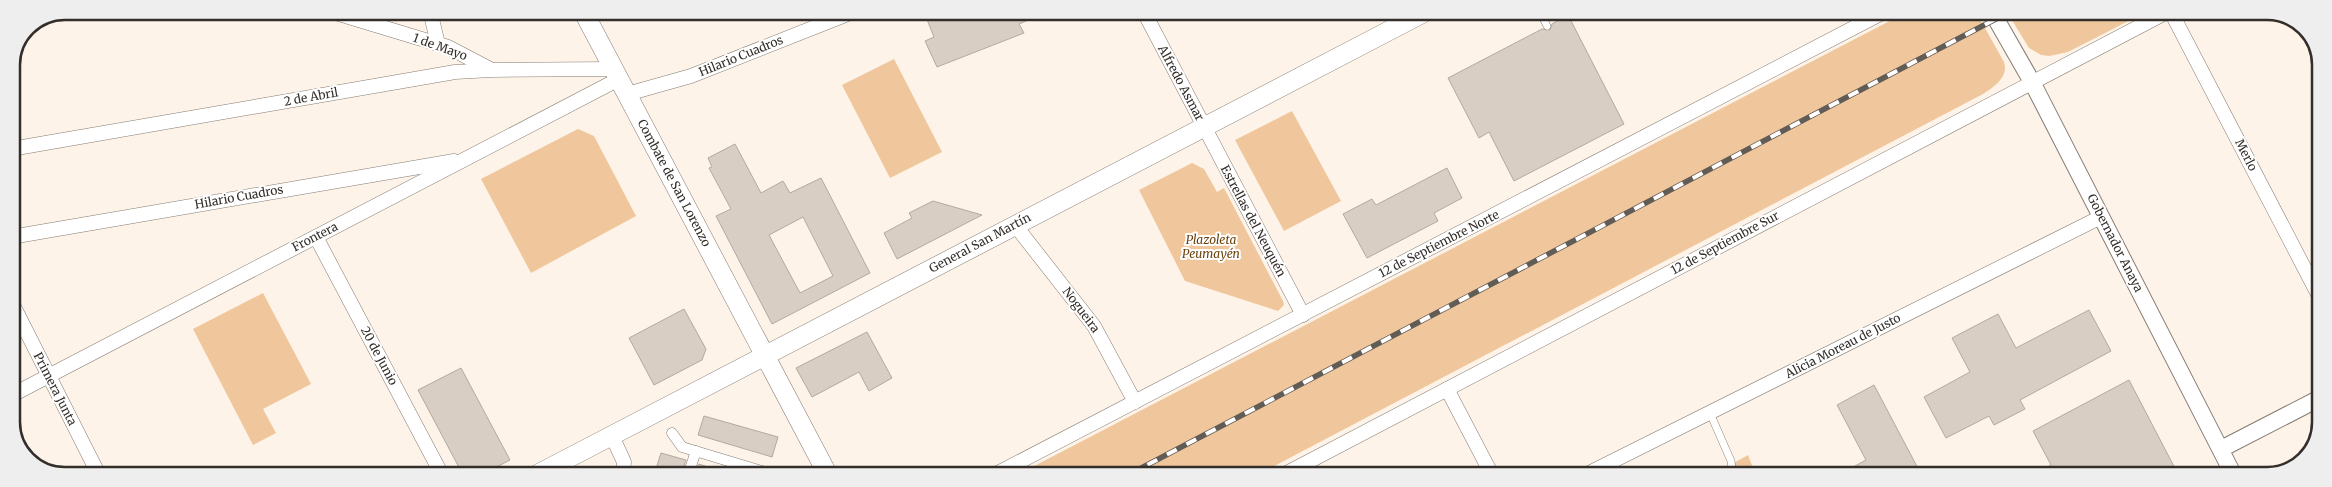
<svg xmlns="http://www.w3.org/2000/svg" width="2332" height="487" viewBox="0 0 2332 487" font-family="Merriweather,serif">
<rect width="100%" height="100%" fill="#fef3e8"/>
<g fill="#f0c79c">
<path d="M1907,12H1976L2004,62C2009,77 1994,87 1983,94L1257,475H1017Z"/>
<polygon points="2007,12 2146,12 2068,52 2049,56 2041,55 2029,48"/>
<polygon points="894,59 942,152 890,178 842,85"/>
<polygon points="1292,111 1341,201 1284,231 1235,140"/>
<polygon points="578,129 594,136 636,216 531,273 481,179"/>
<polygon points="1192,163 1204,169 1217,192 1224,188 1283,301 1284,305 1278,311 1185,281 1139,190"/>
<polygon points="263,293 311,384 263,409 276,433 253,445 193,329"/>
<polygon points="1748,455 1756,476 1710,476"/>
</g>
<g fill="#d9cec3" stroke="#b3a99f" fill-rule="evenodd">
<polygon points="924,12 1047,12 1019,24 1024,33 937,67 925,41 934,37"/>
<polygon points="1568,15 1624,124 1514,181 1489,132 1479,138 1448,78 1542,29 1550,30 1552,24"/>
<path d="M735,144L761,193L783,181L790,193L821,178L870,273L772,324L716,216L731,209L709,168L712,167L708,158ZM803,217L833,276L800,293L769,235Z"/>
<polygon points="1447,168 1462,198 1434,213 1438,221 1367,258 1343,214 1372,199 1376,205"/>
<polygon points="933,201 982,215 897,259 884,233 912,218 909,213"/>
<polygon points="684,309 706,349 702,360 654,385 629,338"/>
<polygon points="2089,310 2111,351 2020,400 2025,409 1994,425 1989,416 1946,438 1924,397 1970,372 1952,338 1998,314 2016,348"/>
<polygon points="867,332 892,378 869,391 859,372 812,397 796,368"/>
<polygon points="461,368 510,460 481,475 463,475 418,390"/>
<polygon points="2129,380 2179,476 2031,476 2051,465 2033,431"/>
<polygon points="1874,385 1922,476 1837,476 1866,460 1837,405"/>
<polygon points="704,416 778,437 772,457 698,435"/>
<polygon points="661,453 686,460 681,475 654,475"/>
<polygon points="699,464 723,472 723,475 695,475"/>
</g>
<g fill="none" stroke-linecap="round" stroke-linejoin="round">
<g stroke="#857c72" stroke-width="8">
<g id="service">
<polyline points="1540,12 1547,26"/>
<polyline points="1710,413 1731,461 1733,476"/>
</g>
</g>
<g stroke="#857c72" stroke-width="11">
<g id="pedestrian">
<polyline points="672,433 682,447 775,475"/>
<polyline points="688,475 696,451"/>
</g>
</g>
<g stroke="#857c72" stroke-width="15">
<g id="minor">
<polyline points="329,11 448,47 490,69"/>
<polyline points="430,11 438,44"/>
<polyline points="1144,12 1303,315"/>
<polyline points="1397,12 1403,23"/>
<polyline points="2171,12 2320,298"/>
<polyline points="627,94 691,76 853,12"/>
<polyline points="11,149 455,72 491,70 613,69"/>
<polyline points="1015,225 1094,326 1135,402"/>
<polyline points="11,237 454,161"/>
<polyline points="316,237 442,475"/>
<polyline points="12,303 99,475"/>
<polyline points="1447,389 1492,475"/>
<polyline points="12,395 619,79"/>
<polyline points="612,436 624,462 623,475"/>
<polyline points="994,475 1884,12"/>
<polyline points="1283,475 2167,12"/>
<polyline points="1585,475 2101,217"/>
</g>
</g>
<g stroke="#857c72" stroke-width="18">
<g id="tertiary">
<polyline points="1992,12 2032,82 2234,476"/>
<polyline points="2221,449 2320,398"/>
</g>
</g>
<g stroke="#857c72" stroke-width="20">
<g id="secondary">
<polyline points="583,11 828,475"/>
<polyline points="536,475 1425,12"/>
</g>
</g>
<use href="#service" stroke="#fff" stroke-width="7"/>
<use href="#pedestrian" stroke="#fff" stroke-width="10"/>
<use href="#minor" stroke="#fff" stroke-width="14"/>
<use href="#tertiary" stroke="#fff" stroke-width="16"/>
<use href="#secondary" stroke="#fff" stroke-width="19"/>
<g stroke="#625c56" stroke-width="5.5">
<polyline id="rail" points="1128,475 2009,12"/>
</g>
<use href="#rail" stroke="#fff" stroke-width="4" stroke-dasharray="11" stroke-linecap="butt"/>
</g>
<g text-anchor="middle" stroke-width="4" stroke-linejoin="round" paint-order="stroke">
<g font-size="12" fill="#332e2a" stroke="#fff">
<text transform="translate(440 47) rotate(20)" y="4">1 de Mayo</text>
<text transform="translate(741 56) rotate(-22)" y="4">Hilario Cuadros</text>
<text transform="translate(1181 83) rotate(62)" y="4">Alfredo Asmar</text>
<text transform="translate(311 97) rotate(-10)" y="4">2 de Abril</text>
<text transform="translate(2246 155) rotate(63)" y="4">Merlo</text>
<text transform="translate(674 183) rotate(62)" y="4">Combate de San Lorenzo</text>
<text transform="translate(239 197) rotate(-10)" y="4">Hilario Cuadros</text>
<text transform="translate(1253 221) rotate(62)" y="4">Estrellas del Neuquén</text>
<text transform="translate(315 237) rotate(-27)" y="4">Frontera</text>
<text transform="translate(980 243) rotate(-28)" y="4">General San Martín</text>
<text transform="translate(1725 243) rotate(-28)" y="4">12 de Septiembre Sur</text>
<text transform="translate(2115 243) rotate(63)" y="4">Gobernador Anaya</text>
<text transform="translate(1439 244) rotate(-27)" y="4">12 de Septiembre Norte</text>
<text transform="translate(1081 310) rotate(53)" y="4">Nogueira</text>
<text transform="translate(1843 346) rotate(-27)" y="4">Alicia Moreau de Justo</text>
<text transform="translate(379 356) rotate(62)" y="4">20 de Junio</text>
<text transform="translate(55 389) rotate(63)" y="4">Primera Junta</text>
</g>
<g font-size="12" font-style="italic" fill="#6a420e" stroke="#fff">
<text x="1211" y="244">Plazoleta<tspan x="1211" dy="14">Peumayén</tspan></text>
</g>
</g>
<path d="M0 0H2332V487H0ZM65 20H2267A45 45 0 0 1 2312 65V422A45 45 0 0 1 2267 467H65A45 45 0 0 1 20 422V65A45 45 0 0 1 65 20Z" fill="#efeeee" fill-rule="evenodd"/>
<path fill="none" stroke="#332e2a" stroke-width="2.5" d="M65 20H2267A45 45 0 0 1 2312 65V422A45 45 0 0 1 2267 467H65A45 45 0 0 1 20 422V65A45 45 0 0 1 65 20Z"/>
</svg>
